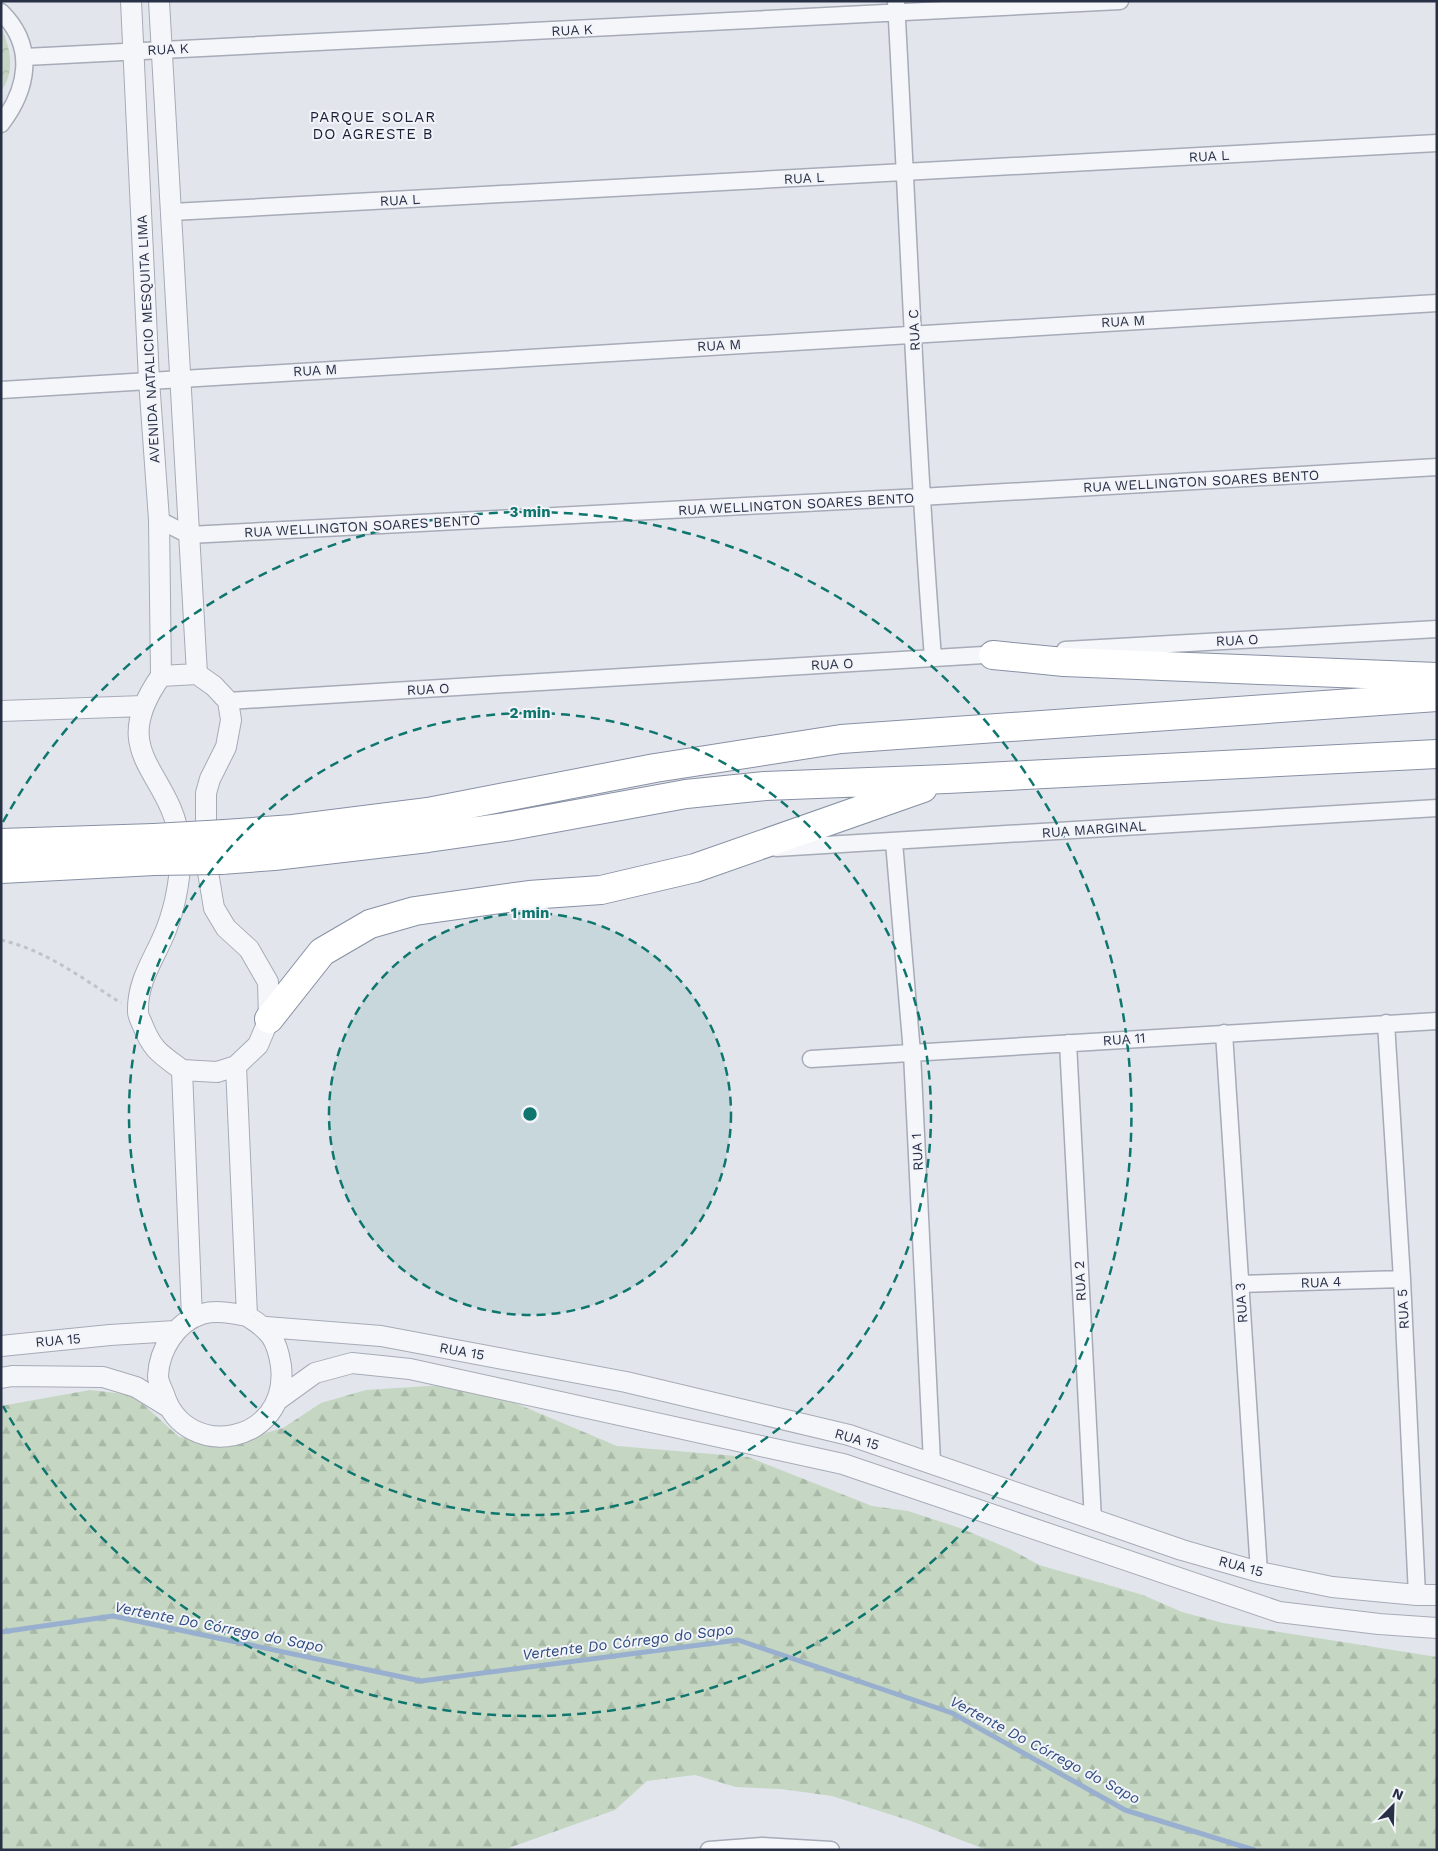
<svg xmlns="http://www.w3.org/2000/svg" width="1438" height="1851" font-family="'Work Sans',sans-serif">
<style>
.forest{fill:url(#forest-firs)}
.park{fill:url(#park-crowns)}
.lines{fill:none;stroke-linecap:round;stroke-linejoin:round}
.stream{stroke:#99afcf;stroke-width:5}
.minor-casing{stroke:#a6abb7;stroke-width:19}
.tertiary-casing{stroke:#a6abb7;stroke-width:22}
.motorway-casing{stroke:#8790a4;stroke-width:30}
.path{stroke:#c0c3ca;stroke-width:3;stroke-dasharray:4 4;stroke-linecap:butt}
.minor{stroke:#f5f6f9;stroke-width:16}
.tertiary{stroke:#f5f6f9;stroke-width:20}
.motorway{stroke:#fff;stroke-width:28}
.motorway-bridge-casing{stroke:#8790a4;stroke-width:30;stroke-linecap:butt}
.motorway-bridge{stroke:#fff;stroke-width:28}
.ring{fill:none;stroke:#0f766e;stroke-width:2.5;stroke-dasharray:9 6}
.labels{text-anchor:middle;dominant-baseline:central;stroke-width:4;stroke-linejoin:round;paint-order:stroke}
.street-label{font-size:14px;fill:#283046;stroke:#f2f4f9}
.neighbourhood-label{font-size:15px;letter-spacing:1px;fill:#1a2137;stroke:#f2f4f9}
.water-label{font-size:15px;font-style:italic;fill:#2d4b7f;stroke:#f2f4f9}
.centre{fill:#0f766e;stroke:#f2f4f9;stroke-width:2.5}
.ring-label{font-size:15px;text-anchor:middle;font-weight:bold;fill:#0f766e;stroke:#f2f4f9;stroke-width:4;stroke-linejoin:round;paint-order:stroke}
</style>
<defs>
<pattern id="forest-firs" width="22" height="20" patternUnits="userSpaceOnUse" patternTransform="scale(1.25)"><rect width="22" height="20" fill="#c5d7c2"/><path d="M5 1l3.5 6h-7zM16 11l3.5 6h-7z" fill="#a9b9a8"/></pattern>
<pattern id="park-crowns" width="20" height="18" patternUnits="userSpaceOnUse" patternTransform="scale(1.25)"><rect width="20" height="18" fill="#c5d7c2"/><path d="M2 6a3 3 0 1 1 6 0M12 15a3 3 0 1 1 6 0" fill="none" stroke="#a9b9a8"/></pattern>
</defs>
<rect width="100%" height="100%" fill="#e2e5ec"/>
<path class="forest" d="M444,1385l45,7 128,54 131,11 124,49 36,5 52,17 50,21 29,16 104,30 39,17 41,11 214,34v193h-450l-76,-29 -79,-25 -51,-7 -45,-2 -41,-12 -48,6 -32,29 -112,40h-502v-444l89,-16 43,5 46,42 48,7 56,-16 38,-25 45,-13z"/>
<path class="park" d="M1,27c9,20 15,45 0,64z"/>
<g class="lines">
<path class="stream" d="M1,1632l112,-16 308,65 317,-41 214,73 173,97 129,40"/>
<g class="minor-casing">
<path id="minor" d="M896,1c12,219 20,439 37,657
M1,12c35,34 27,77 0,112
M25,57l1095,-56
M172,212l1265,-69
M1,390l1436,-87
M159,520l30,15 731,-38 517,-30
M1065,650l372,-21
M228,701l772,-47
M894,842l18,211 20,409
M776,848l661,-40
M1386,1023l16,256 15,316
M1224,1033l35,539
M1068,1043l25,477
M811,1059l626,-38
M1240,1284l162,-5
M709,1850l53,-4 69,4"/>
</g>
<g class="tertiary-casing">
<path id="tertiary" d="M131,1l18,379 10,140 2,156
M159,1l38,673
M1,711l143,-5
M236,1066l11,250c23,14 30,23 34,50 9,78 -96,97 -117,28 -2,-5 -6,-12 -6,-18 1,-26 18,-54 44,-62 14,-4 30,-1 45,2
M182,1070l35,2 19,-6 22,-21 11,-26 -1,-37 -19,-33 -23,-21 -12,-20 -8,-48v-67l4,-14 16,-32 5,-27 -3,-19 -14,-15 -17,-12 -36,2c-57,80 12,95 19,168 2,27 -4,61 -14,86 -11,28 -29,50 -28,82 0,4 3,9 5,14 10,25 18,28 39,44l10,248
M266,1327l115,9 245,46 223,53 333,115 77,22 73,15 85,8h20
M1,1346l109,-11 65,-4
M1,1378l11,-2 91,1 33,10 31,19
M279,1399l36,-26 37,-10 58,6 433,95 436,148 100,12 58,4"/>
</g>
<g class="motorway-casing">
<path id="motorway" d="M993,655l71,7 373,15
M225,834l68,-5 135,-17 227,-44 186,-29 596,-42
M1,843l153,-5
M221,860l53,-4 154,-18 77,-11 181,-33 79,-8 182,-7 490,-25
M1,869l153,-8
M269,1019l53,-67 48,-28 45,-13 114,-16 72,-5 94,-22 228,-80"/>
</g>
<path class="path" d="M1,940c45,10 82,39 120,63"/>
<use href="#minor" class="minor"/>
<use href="#tertiary" class="tertiary"/>
<use href="#motorway" class="motorway"/>
<g class="motorway-bridge-casing">
<path id="motorway-bridge" d="M154,838l71,-4
M154,861l67,-1"/>
</g>
<use href="#motorway-bridge" class="motorway-bridge"/>
</g>
<circle cx="530" cy="1114" r="201" fill="#0f766e" fill-opacity=".12"/>
<g class="ring">
<circle cx="530" cy="1114" r="201"/>
<circle cx="530" cy="1114" r="401"/>
<path d="M3 822A602 602 0 1 1 3 1406"/>
</g>
<g class="labels">
<g class="street-label">
<text transform="translate(572 30) rotate(-3)">RUA K</text>
<text transform="translate(168 49) rotate(-3)">RUA K</text>
<text transform="translate(1209 156) rotate(-3)">RUA L</text>
<text transform="translate(804 178) rotate(-3)">RUA L</text>
<text transform="translate(400 200) rotate(-3)">RUA L</text>
<text transform="translate(1123 321) rotate(-3)">RUA M</text>
<text transform="translate(914 330) rotate(-93)">RUA C</text>
<text transform="translate(148 339) rotate(-93)">AVENIDA NATALICIO MESQUITA LIMA</text>
<text transform="translate(719 345) rotate(-3)">RUA M</text>
<text transform="translate(315 370) rotate(-3)">RUA M</text>
<text transform="translate(1201 481) rotate(-3)">RUA WELLINGTON SOARES BENTO</text>
<text transform="translate(796 504) rotate(-3)">RUA WELLINGTON SOARES BENTO</text>
<text transform="translate(362 526) rotate(-3)">RUA WELLINGTON SOARES BENTO</text>
<text transform="translate(1237 640) rotate(-3)">RUA O</text>
<text transform="translate(832 664) rotate(-3)">RUA O</text>
<text transform="translate(428 689) rotate(-3)">RUA O</text>
<text transform="translate(1094 829) rotate(-4)">RUA MARGINAL</text>
<text transform="translate(1124 1039) rotate(-4)">RUA 11</text>
<text transform="translate(917 1152) rotate(-93)">RUA 1</text>
<text transform="translate(1080 1281) rotate(-93)">RUA 2</text>
<text transform="translate(1321 1282) rotate(-2)">RUA 4</text>
<text transform="translate(1241 1303) rotate(-94)">RUA 3</text>
<text transform="translate(1403 1309) rotate(-93)">RUA 5</text>
<text transform="translate(58 1340) rotate(-5)">RUA 15</text>
<text transform="translate(462 1351) rotate(10)">RUA 15</text>
<text transform="translate(857 1439) rotate(16)">RUA 15</text>
<text transform="translate(1241 1566) rotate(15)">RUA 15</text>
</g>
<g class="neighbourhood-label">
<text x="373" y="117">PARQUE SOLAR<tspan x="373" dy="17">DO AGRESTE B</tspan></text>
</g>
<g class="water-label">
<text transform="translate(219 1627) rotate(11)">Vertente Do Córrego do Sapo</text>
<text transform="translate(628 1642) rotate(-7)">Vertente Do Córrego do Sapo</text>
<text transform="translate(1045 1750) rotate(28)">Vertente Do Córrego do Sapo</text>
</g>
</g>
<circle cx="530" cy="1114" r="8" class="centre"/>
<g class="ring-label">
<text x="530" y="517">3 min</text>
<text x="530" y="718">2 min</text>
<text x="530" y="918">1 min</text>
</g>
<rect width="1438" height="1851" fill="none" stroke="#283046" stroke-width="5"/>
<g transform="translate(1393 1806) rotate(23)" stroke="#f2f4f9" stroke-width="4" paint-order="stroke">
<path d="M0-4L9 19L0 12L-9 19Z" fill="#283046"/>
<text y="-8" font-size="14" font-weight="bold" text-anchor="middle" fill="#283046">N</text>
</g>
</svg>
